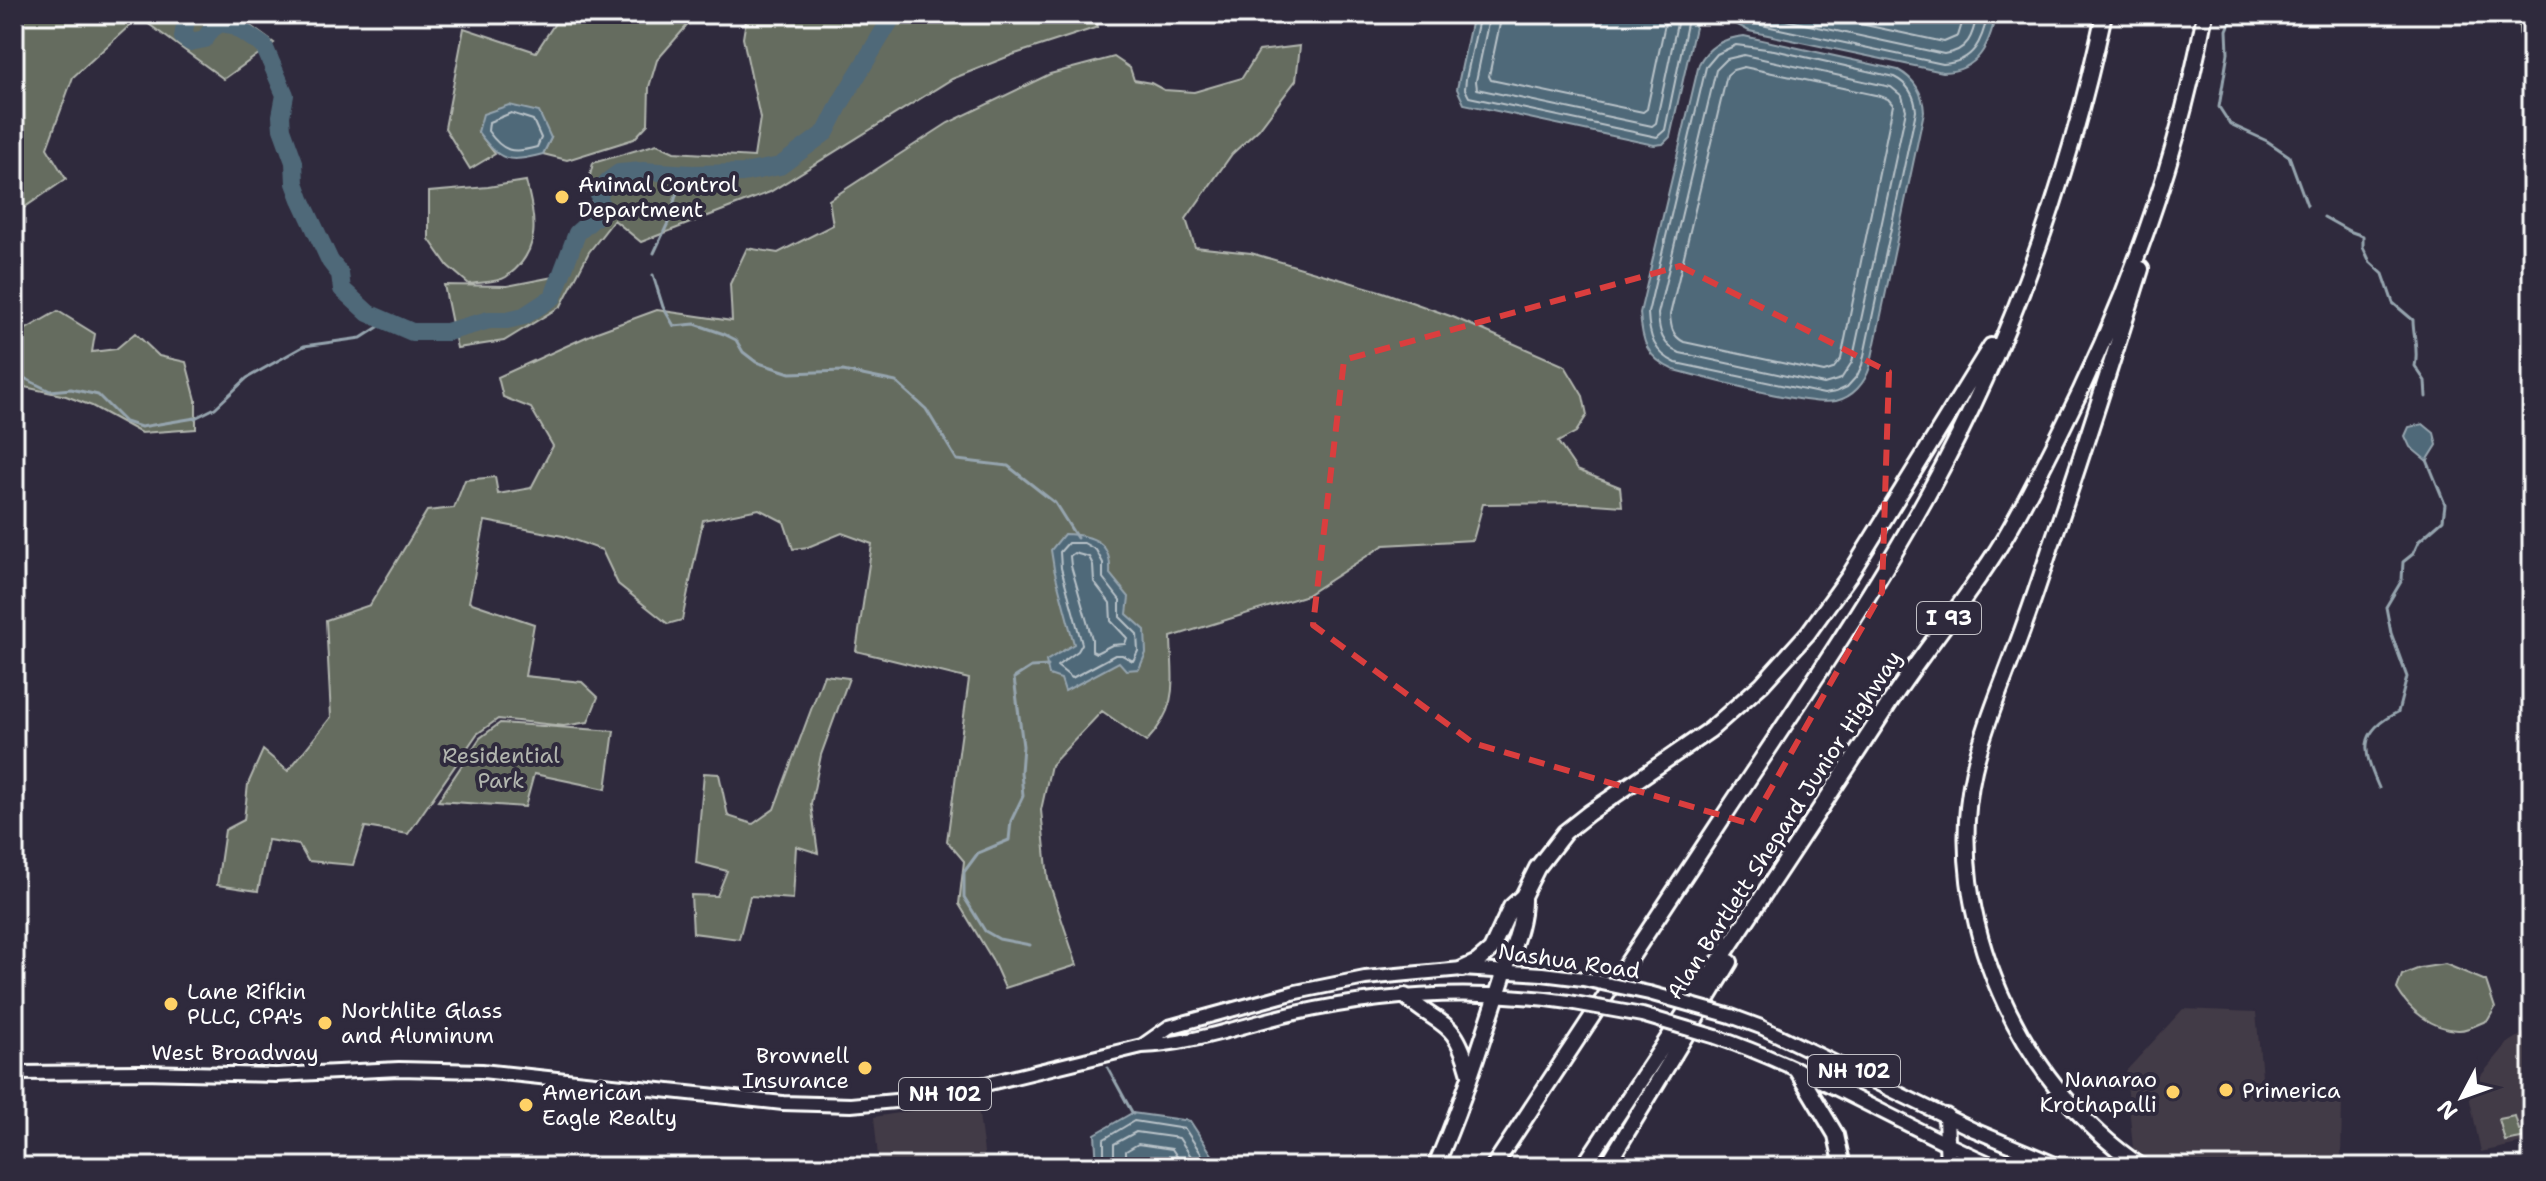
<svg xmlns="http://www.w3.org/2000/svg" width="2546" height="1181" font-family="'Shantell Sans',sans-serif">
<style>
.built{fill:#423a46}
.green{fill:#656c5f;stroke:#b2b6af;stroke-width:2}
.water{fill:#506979;stroke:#96a5af;stroke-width:2}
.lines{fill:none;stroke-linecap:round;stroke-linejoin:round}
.shore{stroke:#b9c3c9;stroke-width:2}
.stream{stroke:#96a5af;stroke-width:3}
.river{stroke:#506979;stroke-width:18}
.primary-casing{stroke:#fff;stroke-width:18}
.highway-casing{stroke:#fff;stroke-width:20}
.primary{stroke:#2f2a3d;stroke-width:12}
.highway{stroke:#2f2a3d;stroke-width:14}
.primary-bridge-casing{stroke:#fff;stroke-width:18;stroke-linecap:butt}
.primary-bridge{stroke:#2f2a3d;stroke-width:12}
.marked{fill:none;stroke:#da3e3e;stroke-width:6;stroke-dasharray:16 10;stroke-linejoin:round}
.poi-dot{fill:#ffd166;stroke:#2f2a3d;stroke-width:3}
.labels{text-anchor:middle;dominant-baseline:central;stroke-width:8;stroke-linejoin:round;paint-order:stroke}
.shield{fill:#2f2a3d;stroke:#c1bfc5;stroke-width:2}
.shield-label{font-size:20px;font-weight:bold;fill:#fff}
.poi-label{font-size:22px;fill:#fff;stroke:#2f2a3d;text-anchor:start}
.park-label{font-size:22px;fill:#b2b6af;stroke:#2f2a3d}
.street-label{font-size:22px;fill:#fff;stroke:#2f2a3d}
</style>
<rect width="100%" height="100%" fill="#2f2a3d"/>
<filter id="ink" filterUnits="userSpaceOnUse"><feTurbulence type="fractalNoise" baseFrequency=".0125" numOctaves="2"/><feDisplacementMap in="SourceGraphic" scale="16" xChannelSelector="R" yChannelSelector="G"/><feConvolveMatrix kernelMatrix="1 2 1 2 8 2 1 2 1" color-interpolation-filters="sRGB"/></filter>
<g filter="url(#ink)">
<path class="built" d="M2183,1009l73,3 8,85 78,-2 -1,72h-181l-27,-18 -7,-78z
M2532,1028v113l-51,11 -13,-61 40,-48z
M977,1100l9,67h-107l-5,-50z"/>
<path class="green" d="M14,14h220l40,29 -50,36 -85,-62 -66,60 -26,71 19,31 -44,30 -8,-12z
M561,14h174l-44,7 -34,39 -8,27 -1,37 -14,15 -67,21 -24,-6 8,-16 -73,-6 17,22 -25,15 -25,-41 19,-100 72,24z
M747,14h348l3,13 -86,28 -60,24 -182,113 -129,50 -27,-22 -25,32 -28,54 -57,35 -47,7 -13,-63 63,1 46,-9 41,-81 -8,-4 7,-29 64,-19 17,8 80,5 6,-39 -17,-80z
M2518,14h14v110l-6,-2z
M1300,46l-4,34 -37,49 -27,25 -46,65 9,28 56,6 132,39 70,25 112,49 18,30 4,19 -11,17 -18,10 19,28 43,17 2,19 -41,-3 -98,1 -10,36 -89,5 -77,50 -136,42c1,45 9,69 -25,105l-44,-31 -51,54 -10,45 7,69 29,86 -72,23 -13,-29 -33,-55 5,-43 -17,-20 22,-162 -113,-28 16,-107 -30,-11 -34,14 -15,2 -9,-27 -25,-13 -56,11 -21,100 -14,4 -50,-40 -16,-34 -39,-14 -78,-15 -16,81 65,22 -9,52 57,6 16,15 -10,25 -24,4 -66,-7 -21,15 -69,100 -43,-7 -12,38 -45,-4 -9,-16 -31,-5 -10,51 -41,-6 8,-55 19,-10 4,-36 15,-34 25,21 43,-54 -5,-97 44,-15 57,-94 27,-3 11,-28 30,-3 3,17 33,-6 22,-42 -22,-38 -28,-11 -5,-20 99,-45 60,-22 75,11 -2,-37 17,-36 31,5 55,-28 -4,-25 119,-77 102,-49 64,-17 16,11 4,12 17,3 13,7 30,2 48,-14 17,-27z
M526,181c9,37 17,70 -20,96 -9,6 -27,5 -37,7l-21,-18 -19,-27v-47l59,-5z
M58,311l37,23 -3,18 24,-3 19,-16 24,23 27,6 10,38v29l-55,4 -49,-27 -26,-10 -46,-10 -6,2v-52z
M824,675l25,3 -28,77 -10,49 7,49 -22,-7 -3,53 -43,-3 -11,43 -46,-6 -2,-38 26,1 10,-25 -31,-8 8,-90 15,1 9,42 25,8 21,-15z
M500,723l114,8 -8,58 -72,-15 -9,33 -87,-6 42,-63z
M2445,964l41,17 9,27 -7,12c-8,3 -21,11 -30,10 -26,-1 -49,-20 -61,-41l5,-14 18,-7z
M2515,1116l4,14 13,-2v8l-27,5 -6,-22z"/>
<path class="water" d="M1473,14h225l-28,123 -7,7 -9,1 -190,-41 -7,-15z
M1725,14h271c-7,31 -17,57 -53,58l-194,-41 -17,-9z
M1744,36l154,34c17,9 25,23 26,42l-54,255c-5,16 -17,30 -34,34 -28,6 -129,-23 -162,-31 -28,-12 -32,-29 -34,-57l59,-249c9,-18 26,-26 45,-28z
M509,105l30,7 12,26 -8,16c-36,9 -42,8 -65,-22l5,-18z
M2423,424l11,9 3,12 -10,16 -17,-14 -5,-11 4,-9z
M1064,534c29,1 48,7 46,40l19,23 -2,17 18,16 1,23 -7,16 -13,1 -7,-8 -54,29 -4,-12 -12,-4 -3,-14 28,-17 -20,-75 -3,-19z
M1132,1113l58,8 30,46h-123l-2,-33z"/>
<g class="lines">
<path class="shore" d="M1480,14l-14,65 -1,10 4,8 188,40 8,-7 24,-116
M1490,14l-14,67 1,8 175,37 4,-3 23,-109
M1502,14l-13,62 2,4 152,32 4,-3 20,-95
M1736,14l16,9 191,41c31,-2 39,-23 45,-50
M1757,14l187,40c24,-3 29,-18 33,-40
M1814,14l130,28 14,-6 7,-22
M1736,45l38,5 120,27c14,7 21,19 22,34l-54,254 -5,11 -10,11 -11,5 -12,2 -148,-31c-22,-10 -27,-27 -28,-50l58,-246 11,-13z
M1744,55l147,32 11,9 4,14 -54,252 -11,17 -17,5 -144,-31c-18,-8 -21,-21 -22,-39l58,-244 11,-11z
M1744,67l136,29 8,3 5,6 -52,254 -8,10 -9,3 -140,-30c-12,-6 -13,-15 -14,-27l57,-240 6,-5z
M511,113l22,7 8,18 -4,9c-25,7 -34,5 -49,-16l1,-9z
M1068,543h16l12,7 7,13v15l17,22v17l17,17 1,17 -5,10 -11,-6h-7l-43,23 -15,-12 21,-15 4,-7 -21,-76 -1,-16z
M1074,553l15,4 4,8 1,17 16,21 1,18 16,17 -2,6 -13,1 -16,8 -4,-2v-12l-21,-73 -1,-10z
M1104,1167v-28l30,-18 51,8 25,38
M1114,1167v-23l22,-12 43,6 19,29
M1126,1167v-16l12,-7 34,5 12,18"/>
<path class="stream" d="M2234,14l-7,16 1,23 -9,54 11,17 37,17 22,15 18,49
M2324,217l25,14 14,5v11l7,15 13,12 10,29 20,17c0,17 6,29 2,46l10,15 1,16
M654,253l14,-30 9,-31 18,-18
M653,275l10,32 11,19 21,-2 29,10 12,6 7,12 13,10 34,11 53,-2 53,11 30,27 31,51 51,6 47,37 22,35
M14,378h10l26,13 21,-2 27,6 27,27 16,5 54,-9 20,-10 32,-30 57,-32 57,-8 25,-16
M2379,788c-16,-37 -22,-56 19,-76l9,-35 -16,-44 -5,-26 16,-27 1,-18 10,-8 6,-13 24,-21 2,-16 -18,-44
M1030,945l-31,-6 -14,-8 -21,-34v-25l14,-19 31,-13 2,-19 12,-25 -2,-24 2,-26 -9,-68 17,-11 17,-1
M1108,1068l25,46"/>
<path class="river" d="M187,14l-4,23 7,5 15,-3 6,-9 9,-7 13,2 31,21 21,49 -4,21 1,13 12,33 1,21 6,16 29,62 10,13 2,15 26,24 44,19h35l42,-12h18l17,-4 29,-19 24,-64 24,-21 -2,-18 9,-13 11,-8 24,-2 49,3 51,-1 37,-7 46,-34 15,-30 53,-88"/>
<g class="primary-casing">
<path id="primary" d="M1731,1016l30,11 213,103 88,37
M1716,1037c98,33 187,90 282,130
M1142,1046l27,-19 127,-35 69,-14 97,-9 80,5 41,5
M14,1073l127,-1 135,3 123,-6 83,2 301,32 68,2 77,-7 214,-52c53,-2 103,-22 154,-33 90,-20 182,-24 273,-11"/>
</g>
<g class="highway-casing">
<path id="highway" d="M2141,269c-29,93 -58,185 -90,277 -12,37 -24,73 -38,109 -14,38 -30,76 -39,115 -33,145 46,316 168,397
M1462,969l15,-7 14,-12 20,-43 12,-11 14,-28 28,-36 24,-19 121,-83 52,-46 46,-51 41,-57 142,-230
M1405,996c38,34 49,20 65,78
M1797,1070l39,65 7,32
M1946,1116l2,51
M1435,1167c27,-60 46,-124 67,-187 8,-27 22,-55 21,-84
M1493,1167c76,-116 152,-232 229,-348 70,-106 143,-211 205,-323 83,-151 141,-314 177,-482
M1583,1167c102,-155 206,-309 307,-465 33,-50 71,-96 104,-147 24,-37 43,-77 63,-116 69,-136 120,-276 148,-425
M1606,1167l124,-205"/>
</g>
<use href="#primary" class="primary"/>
<use href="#highway" class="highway"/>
<g class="primary-bridge-casing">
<path id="primary-bridge" d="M1583,979l66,14 82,23
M1569,1002l73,13 74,22"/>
</g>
<use href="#primary-bridge" class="primary-bridge"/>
</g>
</g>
<path class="marked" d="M1680,266l209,106 -7,220 -131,232 -278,-81 -160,-118 31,-265z"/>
<g class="poi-dot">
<circle cx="562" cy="197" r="8"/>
<circle cx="171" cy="1004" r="8"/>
<circle cx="325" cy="1023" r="8"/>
<circle cx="865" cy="1068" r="8"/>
<circle cx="2226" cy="1090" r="8"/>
<circle cx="2173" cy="1092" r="8"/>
<circle cx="526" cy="1105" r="8"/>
</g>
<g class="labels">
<g class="shield">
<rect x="1917" y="602" width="64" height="32" rx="6"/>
<rect x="1808" y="1055" width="92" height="32" rx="6"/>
<rect x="899" y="1078" width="92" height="32" rx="6"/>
</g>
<g class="shield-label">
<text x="1949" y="618">I 93</text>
<text x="1854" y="1071">NH 102</text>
<text x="945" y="1094">NH 102</text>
</g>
<g class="poi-label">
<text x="578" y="184">Animal Control<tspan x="578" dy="25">Department</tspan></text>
<text x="187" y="991">Lane Rifkin<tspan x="187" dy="25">PLLC, CPA's</tspan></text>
<text x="341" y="1010">Northlite Glass<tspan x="341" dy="25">and Aluminum</tspan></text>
<text x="849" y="1055" text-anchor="end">Brownell<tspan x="849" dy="25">Insurance</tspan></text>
<text x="2157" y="1079" text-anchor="end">Nanarao<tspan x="2157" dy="25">Krothapalli</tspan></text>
<text x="2242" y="1090">Primerica</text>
<text x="542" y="1092">American<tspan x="542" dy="25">Eagle Realty</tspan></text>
</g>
<g class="park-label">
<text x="501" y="755">Residential<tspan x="501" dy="25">Park</tspan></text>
</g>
<g class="street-label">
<text transform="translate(1784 825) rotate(-57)">Alan Bartlett Shepard Junior Highway</text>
<text transform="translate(1569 961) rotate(8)">Nashua Road</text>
<text x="235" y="1052">West Broadway</text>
</g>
</g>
<rect width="2546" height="1181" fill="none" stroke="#2f2a3d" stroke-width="48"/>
<rect x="24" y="24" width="2498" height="1133" fill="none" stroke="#fff" stroke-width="3" filter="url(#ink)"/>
<g transform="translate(2462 1097) rotate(229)" stroke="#2f2a3d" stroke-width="6" paint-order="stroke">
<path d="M0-6L14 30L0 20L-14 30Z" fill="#ffffff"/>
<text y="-12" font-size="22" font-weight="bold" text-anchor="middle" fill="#ffffff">N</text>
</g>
</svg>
